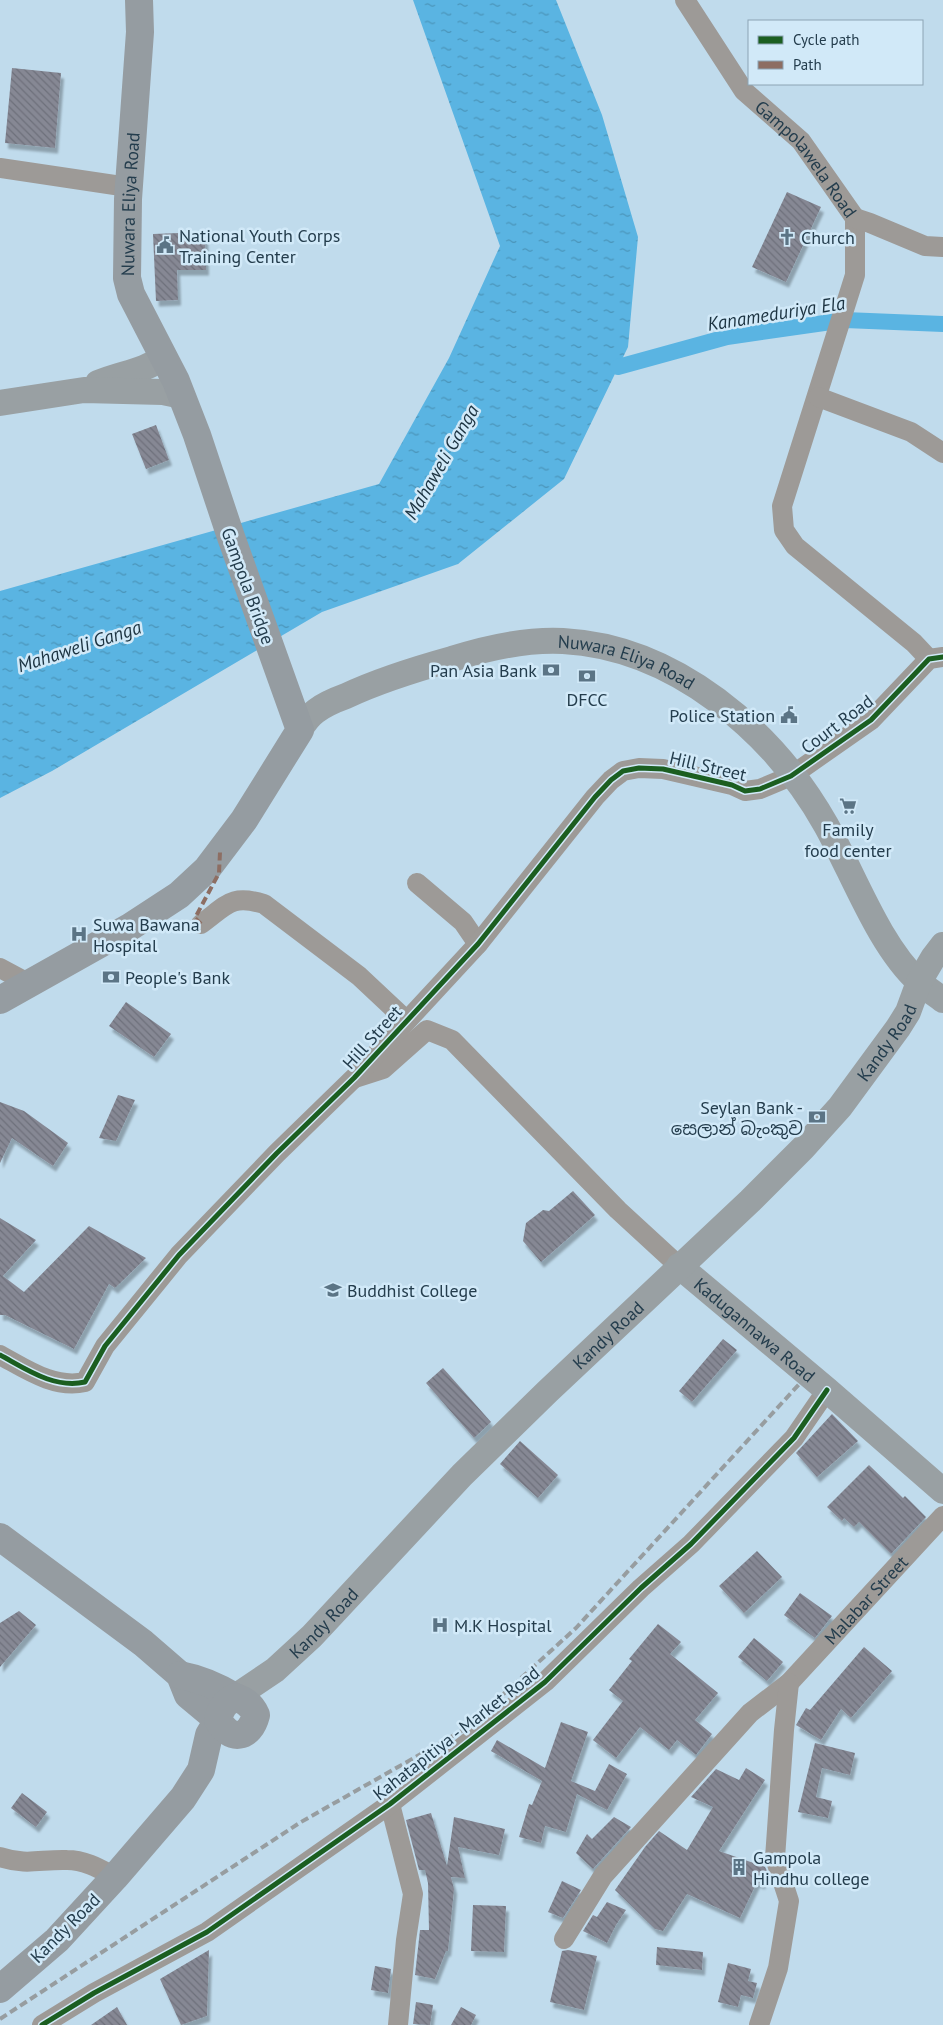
<svg xmlns="http://www.w3.org/2000/svg" width="943" height="2025" font-family="'PT Sans','Noto Sans Sinhala',sans-serif">
<style>
.water{fill:url(#water-ripples)}
.lines{fill:none;stroke-linecap:round;stroke-linejoin:round}
.canal{stroke:#5ab4e2;stroke-width:16}
.building{fill:url(#building-back-hatch);filter:url(#shadow)}
.minor{stroke:#9d9a97;stroke-width:20}
.major{stroke:#99a0a3;stroke-width:26}
.highway{stroke:#959ca1;stroke-width:28}
.rail{stroke:#979da0;stroke-width:4;stroke-dasharray:8 4;stroke-linecap:butt}
.quiet{stroke:#8d6e63;stroke-width:4;stroke-dasharray:8 4;stroke-linecap:butt}
.cycleway-casing{stroke:#d1e9f8;stroke-width:8}
.cycleway{stroke:#1b5e20;stroke-width:5}
.labels{text-anchor:middle;dominant-baseline:central;stroke-width:5;stroke-linejoin:round;paint-order:stroke}
.street-label{font-size:18px;fill:#243d4d;stroke:#d1e9f8}
.poi-label{font-size:18px;fill:#243d4d;stroke:#d1e9f8;text-anchor:start}
.water-label{font-size:19px;font-style:italic;fill:#1c3341;stroke:#d1e9f8}
</style>
<defs>
<pattern id="water-ripples" width="26" height="14" patternUnits="userSpaceOnUse" patternTransform="scale(1.25)"><rect width="26" height="14" fill="#5ab4e2"/><path d="M2 4q2-2 4 0t4 0M15 11q2-2 4 0t4 0" fill="none" stroke="#4a94b9"/></pattern>
<pattern id="building-back-hatch" width="6" height="6" patternUnits="userSpaceOnUse" patternTransform="scale(1.25)"><rect width="6" height="6" fill="#868894"/><path d="M-1 5l2 2M0 0l6 6M5-1l2 2" fill="none" stroke="#6d707b"/></pattern>
<filter id="shadow"><feDropShadow dx="3" dy="5.5" stdDeviation="1" flood-color="#0004"/></filter>
</defs>
<rect width="100%" height="100%" fill="#c0dbec"/>
<path class="water" d="M413,0h143l46,115 36,122 -10,110 -64,132 -106,85 -136,48 -270,159 -52,27v-207l379,-107 70,-126 51,-112z"/>
<g class="lines">
<path class="canal" d="M618,367l109,-30 118,-17 98,4"/>
</g>
<path class="building" d="M12,68l49,5 -6,75 -50,-5z
M787,192l34,15 -35,75 -34,-15z
M205,232l1,38h-29l1,30 -22,1 -3,-67z
M156,425l13,35 -23,9 -14,-35z
M126,1002l45,32 -17,23 -45,-31z
M118,1095l17,5 -19,41 -17,-3z
M0,1102l24,9 44,32 -15,23 -41,-28 -12,25z
M573,1191l22,24 -54,47 -18,-21 3,-18 17,-13 6,1z
M0,1218l36,22 -33,36 21,16 65,-66 57,32 -31,30 -6,-4 -35,65 -69,-34h-5z
M723,1339l14,11 -45,52 -13,-11z
M443,1368l48,54 -17,16 -48,-55z
M832,1414l26,27 -41,36 -21,-24z
M520,1441l38,34 -20,23 -38,-34z
M869,1465l34,33 2,-2 21,21 -35,37 -32,-32 -5,5 -10,-9 -2,3 -15,-14z
M757,1551l25,26 -38,36 -25,-27z
M800,1593l32,23 -17,22 -31,-23z
M19,1611l17,14 -36,42v-44z
M658,1624l23,18 -11,12 48,39 -23,27 17,14 -16,21 -19,-15 -8,10 -29,-23 -24,31 -23,-18 30,-39 -14,-11 23,-29 -3,-2z
M754,1638l29,24 -16,19 -29,-24z
M864,1647l28,24 -41,47 -10,-9 -20,31 -25,-15 10,-17 4,2z
M561,1722l27,10 -17,49 24,10 14,-27 18,10 -20,36 -30,-16 -11,38 -21,-6 -4,17 -22,-6 10,-33 3,1 10,-24 -51,-30 6,-11 48,28z
M815,1743l40,10 -5,22 -28,-7 -6,29 16,4 -4,17 -30,-6z
M746,1768l19,12 -46,71 46,16 2,4 -5,13 -5,-2 -17,36 -53,-24 -24,37 -8,-2 -40,-39 30,-43 14,-16 28,19 26,-43 -22,-10 25,-28 23,11z
M22,1793l25,19 -11,15 -25,-19z
M431,1813l16,53 7,-49 51,12 -6,26 -41,-8 7,31 -14,-1 3,12 -6,62h-2l-11,28 -20,-4 5,-45h9l-1,-47 -3,-13h-6l-13,-50z
M614,1817l17,10 -38,42 -17,-16 11,-19 5,5z
M562,1881l19,9 -18,28 -15,-6z
M607,1902l19,8 -10,15 -9,18 -24,-12 10,-16 4,2z
M473,1905l33,1 -2,46 -33,-1z
M657,1947l46,5 -1,18 -46,-5z
M209,1950l-2,66 -26,9 -21,-46z
M568,1950l29,6 -13,54 -34,-8 12,-51z
M728,1963l23,6 -3,12 9,2 -4,15 -12,-3 -3,12 -20,-5z
M375,1966l16,3 -3,24 -17,-3z
M416,2002l17,3 -3,20 -17,-1z
M117,2007l10,18h-36z
M461,2007l15,8 -5,10h-20z"/>
<g class="lines">
<g class="minor">
<path id="s1" d="M685,0l59,91 57,50 54,77v57l-73,231 2,24 11,16 119,97 15,16"/>
<path d="M0,168l128,19"/>
<path d="M855,218l15,5 55,23 18,1"/>
<path d="M818,397l93,35 32,21"/>
<path d="M417,883l46,39 15,22"/>
<path d="M201,924c26,-19 30,-30 63,-20l95,72 47,44"/>
<path d="M0,968l28,15"/>
<path d="M355,1078l28,-9 44,-39 25,10 166,170 61,56"/>
<path d="M0,1355c26,14 54,34 85,27l20,-36 74,-91 98,-102 77,-75 124,-134 117,-147 16,-17 12,-9 16,-3 24,1 69,16 13,6 15,-2 31,-13 80,-56 58,-61 14,-2"/>
<path d="M390,1804l23,90 -7,46 -8,85"/>
<path d="M0,1857c27,9 41,2 67,3 18,0 33,9 48,17"/>
<path id="s2" d="M564,1939l39,-63 147,-163 39,-30 154,-167"/>
<path d="M42,2025l52,-32 113,-61 183,-128 155,-122 96,-94 50,-44 103,-106 33,-48"/>
<path d="M759,2025l19,-57 11,-67 -14,-43 9,-128 5,-47"/>
</g>
<g class="major">
<path d="M98,383c23,-10 46,-11 65,-26"/>
<path d="M0,403l84,-13 79,2 19,4"/>
<path id="s3" d="M300,730c4,-7 9,-14 16,-19 9,-7 19,-11 30,-15 34,-16 70,-27 106,-37 35,-11 73,-20 111,-18 112,6 210,90 263,184 27,48 53,121 93,157 8,7 16,12 24,18"/>
<path id="s4" d="M679,1266l148,124 116,101"/>
<path id="s5" d="M235,1697l40,-27 37,-34 150,-161 85,-83 203,-191 53,-53 37,-41 58,-79 10,-16 11,-30 14,-24 10,-13"/>
</g>
<g class="highway">
<path id="s6" d="M0,1000l130,-73 49,-32 28,-26 37,-49 56,-90 -69,-193 -34,-102 -21,-54 -45,-87 -4,-16 1,-79 12,-167 -1,-32"/>
<path d="M0,1537l143,106 37,32 8,20 30,25 -9,15 -8,35 -18,28 -68,79 -58,63 -57,49"/>
<path d="M180,1675c21,4 37,11 55,22"/>
<path d="M235,1697c10,3 17,8 21,18 -6,24 -26,27 -38,5 2,-11 7,-18 17,-23z"/>
</g>
<path class="rail" d="M0,2019l301,-197 164,-93 111,-101 226,-247"/>
<path class="quiet" d="M201,924l-6,-6 24,-45 1,-21"/>
<g class="cycleway-casing">
<path id="cycleway" d="M0,1355c26,14 54,34 85,27l20,-36 74,-91 98,-102 77,-75 124,-134 117,-147 16,-17 12,-9 16,-3 24,1 69,16 13,6 15,-2 31,-13 80,-56 58,-61 14,-2
M42,2025l52,-32 113,-61 183,-128 155,-122 96,-94 50,-44 103,-106 33,-48"/>
</g>
<use href="#cycleway" class="cycleway"/>
</g>
<defs>
<g id="church-bare" transform="scale(1.35)"><path d="M-1.2-6h2.4v3.5h3.3v2.4h-3.3V6h-2.4V-.1h-3.3v-2.4h3.3Z" fill="#5b7485" stroke="#d1e9f8" stroke-width="2.5" paint-order="stroke"/></g>
<g id="civic-bare" transform="scale(1.35)"><path d="M-.6-6.5H3V-4.5H.6V-3L4-1V1h2V6H-6V1h2V-1L-.6-3ZM-1.2 2.5V6h2.4V2.5Z" fill="#5b7485" stroke="#d1e9f8" stroke-width="2.5" paint-order="stroke"/></g>
<g id="bank-bare" transform="scale(1.35)"><path d="M-6-4H6V4H-6ZM0-2.3a2.3 2.3 0 1 0 0 4.6a2.3 2.3 0 1 0 0-4.6Z" fill="#5b7485" stroke="#d1e9f8" stroke-width="2.5" paint-order="stroke"/></g>
<g id="supermarket-bare" transform="scale(1.35)"><path d="M-6-5.5h2.5l.6 2H6L4.5 2H-2.5L-4.4-4H-6ZM-1.5 3.2a1.3 1.3 0 1 0 .1 0ZM3 3.2a1.3 1.3 0 1 0 .1 0Z" fill="#5b7485" stroke="#d1e9f8" stroke-width="2.5" paint-order="stroke"/></g>
<g id="hospital-bare" transform="scale(1.35)"><path d="M-5-5h3v3.5h4V-5h3V5h-3V1.5h-4V5h-3Z" fill="#5b7485" stroke="#d1e9f8" stroke-width="2.5" paint-order="stroke"/></g>
<g id="school-bare" transform="scale(1.35)"><path d="M0-5L7-2L0 1L-7-2ZM-4 1L0 2.5L4 1V4Q0 6-4 4Z" fill="#5b7485" stroke="#d1e9f8" stroke-width="2.5" paint-order="stroke"/></g>
<g id="building-bare" transform="scale(1.35)"><path d="M-4-6H4V6H1V3H-1V6H-4ZM-2.5-4.3h1.7v1.8h-1.7ZM.8-4.3h1.7v1.8H.8ZM-2.5-1h1.7V.8h-1.7ZM.8-1h1.7V.8H.8Z" fill="#5b7485" stroke="#d1e9f8" stroke-width="2.5" paint-order="stroke"/></g>
</defs>
<g fill-rule="evenodd">
<use href="#church-bare" x="787" y="237"/>
<use href="#civic-bare" x="165" y="245"/>
<use href="#bank-bare" x="551" y="670"/>
<use href="#bank-bare" x="587" y="676"/>
<use href="#civic-bare" x="789" y="715"/>
<use href="#supermarket-bare" x="848" y="806"/>
<use href="#hospital-bare" x="79" y="934"/>
<use href="#bank-bare" x="111" y="977"/>
<use href="#bank-bare" x="817" y="1117"/>
<use href="#school-bare" x="333" y="1290"/>
<use href="#hospital-bare" x="440" y="1625"/>
<use href="#building-bare" x="739" y="1867"/>
</g>
<g class="labels">
<g class="street-label">
<text stroke="none"><textPath href="#s1" startOffset="201">Gampolawela Road</textPath></text>
<text stroke="none"><textPath href="#s6" startOffset="972">Nuwara Eliya Road</textPath></text>
<text transform="translate(248 586) rotate(70)">Gampola Bridge</text>
<text stroke="none"><textPath href="#s3" startOffset="351">Nuwara Eliya Road</textPath></text>
<text transform="translate(837 724) rotate(-37)">Court Road</text>
<text transform="translate(708 766) rotate(13)">Hill Street</text>
<text transform="translate(372 1037) rotate(-48)">Hill Street</text>
<text stroke="none"><textPath href="#s5" startOffset="926">Kandy Road</textPath></text>
<text stroke="none"><textPath href="#s4" startOffset="99">Kadugannawa Road</textPath></text>
<text stroke="none"><textPath href="#s5" startOffset="521">Kandy Road</textPath></text>
<text stroke="none"><textPath href="#s2" startOffset="456">Malabar Street</textPath></text>
<text stroke="none"><textPath href="#s5" startOffset="116">Kandy Road</textPath></text>
<text transform="translate(456 1733) rotate(-38)">Kahatapitiya - Market Road</text>
<text transform="translate(65 1928) rotate(-45)">Kandy Road</text>
</g>
<g class="poi-label">
<text x="179" y="235">National Youth Corps<tspan x="179" dy="21">Training Center</tspan></text>
<text x="801" y="237">Church</text>
<text x="537" y="670" text-anchor="end">Pan Asia Bank</text>
<text x="587" y="699" text-anchor="middle">DFCC</text>
<text x="775" y="715" text-anchor="end">Police Station</text>
<text x="848" y="829" text-anchor="middle">Family<tspan x="848" dy="21">food center</tspan></text>
<text x="93" y="924">Suwa Bawana<tspan x="93" dy="21">Hospital</tspan></text>
<text x="125" y="977">People's Bank</text>
<text x="803" y="1107" text-anchor="end">Seylan Bank -<tspan x="803" dy="21">සෙලාන් බැංකුව</tspan></text>
<text x="347" y="1290">Buddhist College</text>
<text x="454" y="1625">M.K Hospital</text>
<text x="753" y="1857">Gampola<tspan x="753" dy="21">Hindhu college</tspan></text>
</g>
<g class="water-label">
<text transform="translate(776 313) rotate(-9)">Kanameduriya Ela</text>
<text transform="translate(441 462) rotate(-60)">Mahaweli Ganga</text>
<text transform="translate(79 646) rotate(-18)">Mahaweli Ganga</text>
</g>
</g>
<rect x="748" y="20" width="175" height="65" fill="#d1e9f8" stroke="#8ca4b4"/>
<rect x="758" y="36" width="25" height="8" fill="#1b5e20" stroke="#8ca4b4"/>
<text x="793" y="45" font-size="15" fill="#243d4d">Cycle path</text>
<rect x="758" y="61" width="25" height="8" fill="#8d6e63" stroke="#8ca4b4"/>
<text x="793" y="70" font-size="15" fill="#243d4d">Path</text>
</svg>
